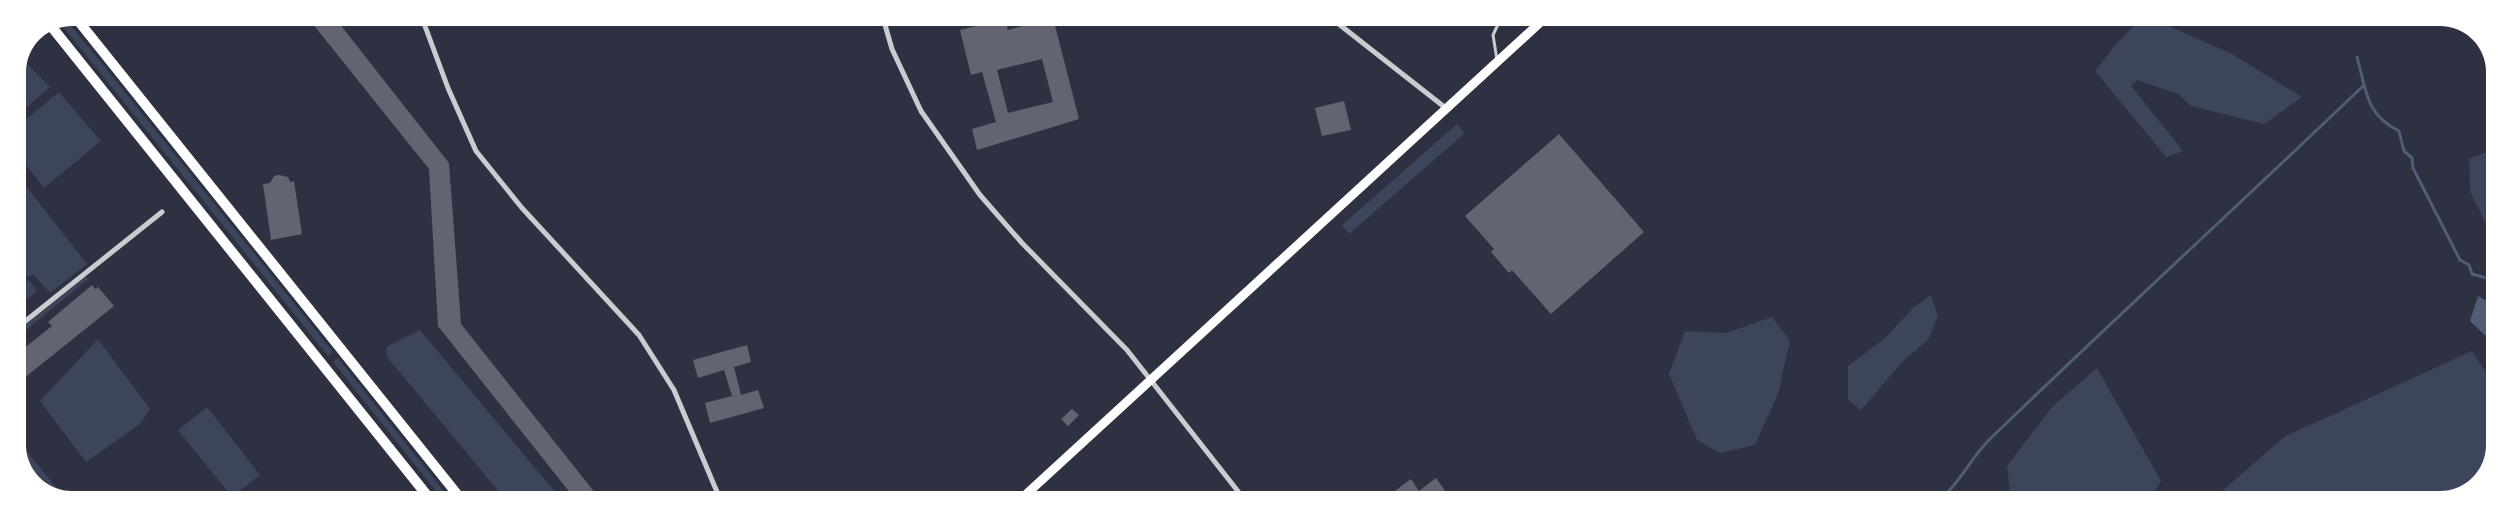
<svg xmlns="http://www.w3.org/2000/svg" width="2512" height="517" font-family="Mulish,sans-serif">
<style>
.green{fill:#3c4559}
.water{fill:#4f5d75}
.lines{fill:none;stroke-linecap:round;stroke-linejoin:round}
.stream{stroke:#4f5d75;stroke-width:3}
.building{fill:#626471;fill-rule:evenodd}
.service{stroke:#caccd0;stroke-width:3}
.minor{stroke:#caccd0;stroke-width:5}
.secondary{stroke:#fff;stroke-width:9}
.primary{stroke:#fff;stroke-width:10}
</style>
<rect width="100%" height="100%" fill="#2d3142"/>
<path class="green" d="M2142,18h9l81,36 70,43 -38,27 -73,-18 -13,-12 -41,-14 -6,6 52,65 -17,6 -71,-86 22,-28z
M66,20l34,41 233,291 -5,4 -268,-333z
M26,63l24,24 -32,28v-43l2,-5z
M59,92l42,49 -57,47 -26,-33v-29z
M1457,124l8,9 -116,101 -7,-9z
M2494,149v83l-6,-4 -18,-37 -1,-32z
M18,176l69,88 -37,29 -16,-18 -16,3z
M86,276l2,3 -70,58v-6z
M29,280l8,11 -19,16v-24z
M1931,295l7,21 -10,24 -24,20 -43,50 -13,-10v-34l36,-27 30,-32z
M1772,317l18,24 -12,53 -23,51 -35,8 -23,-13 -28,-66 16,-43 41,2z
M420,330l141,169h-56l-118,-142 -1,-10z
M98,339l52,70 -10,15 -54,38 -46,-61z
M2472,351l22,33 -1,71 -18,31 -35,13h-214l-5,-7 63,-55z
M338,358l112,141h-8l-109,-137z
M2097,368l64,113 -11,18h-139l-4,-33 46,-60z
M207,407l53,68 -28,22 -54,-67z
M18,441l47,57c-27,-5 -47,-30 -47,-57z"/>
<path class="water" d="M2478,296l16,9v39l-24,-23z"/>
<g class="lines">
<path class="stream" d="M2357,57c9,31 8,58 42,74l5,20 8,7 1,10 47,92 9,5 3,9 22,6
M1941,499c20,-18 31,-43 50,-61 123,-119 249,-234 372,-352"/>
</g>
<path class="building" d="M308,18h27l114,145 12,161 139,175h-25l-137,-173 -9,-157z
M1053,18l26,101 -102,31 -5,-21 24,-7 -14,-50 -11,3 -11,-45 45,-11 3,11zM1042,59l11,43 -45,11 -11,-43z
M1344,101l7,29 -29,6 -7,-28z
M1559,134l85,98 -93,82 -39,-44 -3,3 -18,-21 3,-3 -29,-33z
M279,175l9,2 2,5 4,-1 8,53 -31,6 -8,-56 7,-1 4,-7z
M92,285l3,4 3,-2 16,19 -96,77v-30l34,-27 -4,-4z
M747,345l4,17 -17,5 7,28 17,-5 6,18 -54,15 -5,-20 27,-7 -8,-26 -26,8 -5,-18z
M1072,409l7,6 -11,11 -7,-7z
M1436,478l15,21h-67l27,-20 8,12z"/>
<g class="lines">
<path class="service" d="M1497,60l-4,-25 8,-17"/>
<path class="minor" d="M422,18l26,70 28,63 46,57 117,127 35,55 46,109
M883,18l9,31 29,62 59,84 42,48 105,107 117,149
M1331,18l116,91
M18,327l144,-115"/>
<path class="secondary" d="M1021,499l524,-481"/>
<path class="primary" d="M76,18l385,481
M51,26l379,473"/>
</g>
<path d="M0 0H2512V517H0ZM72 26H2440A46 46 0 0 1 2486 72V445A46 46 0 0 1 2440 491H72A46 46 0 0 1 26 445V72A46 46 0 0 1 72 26Z" fill="#fff" fill-rule="evenodd"/>
</svg>
